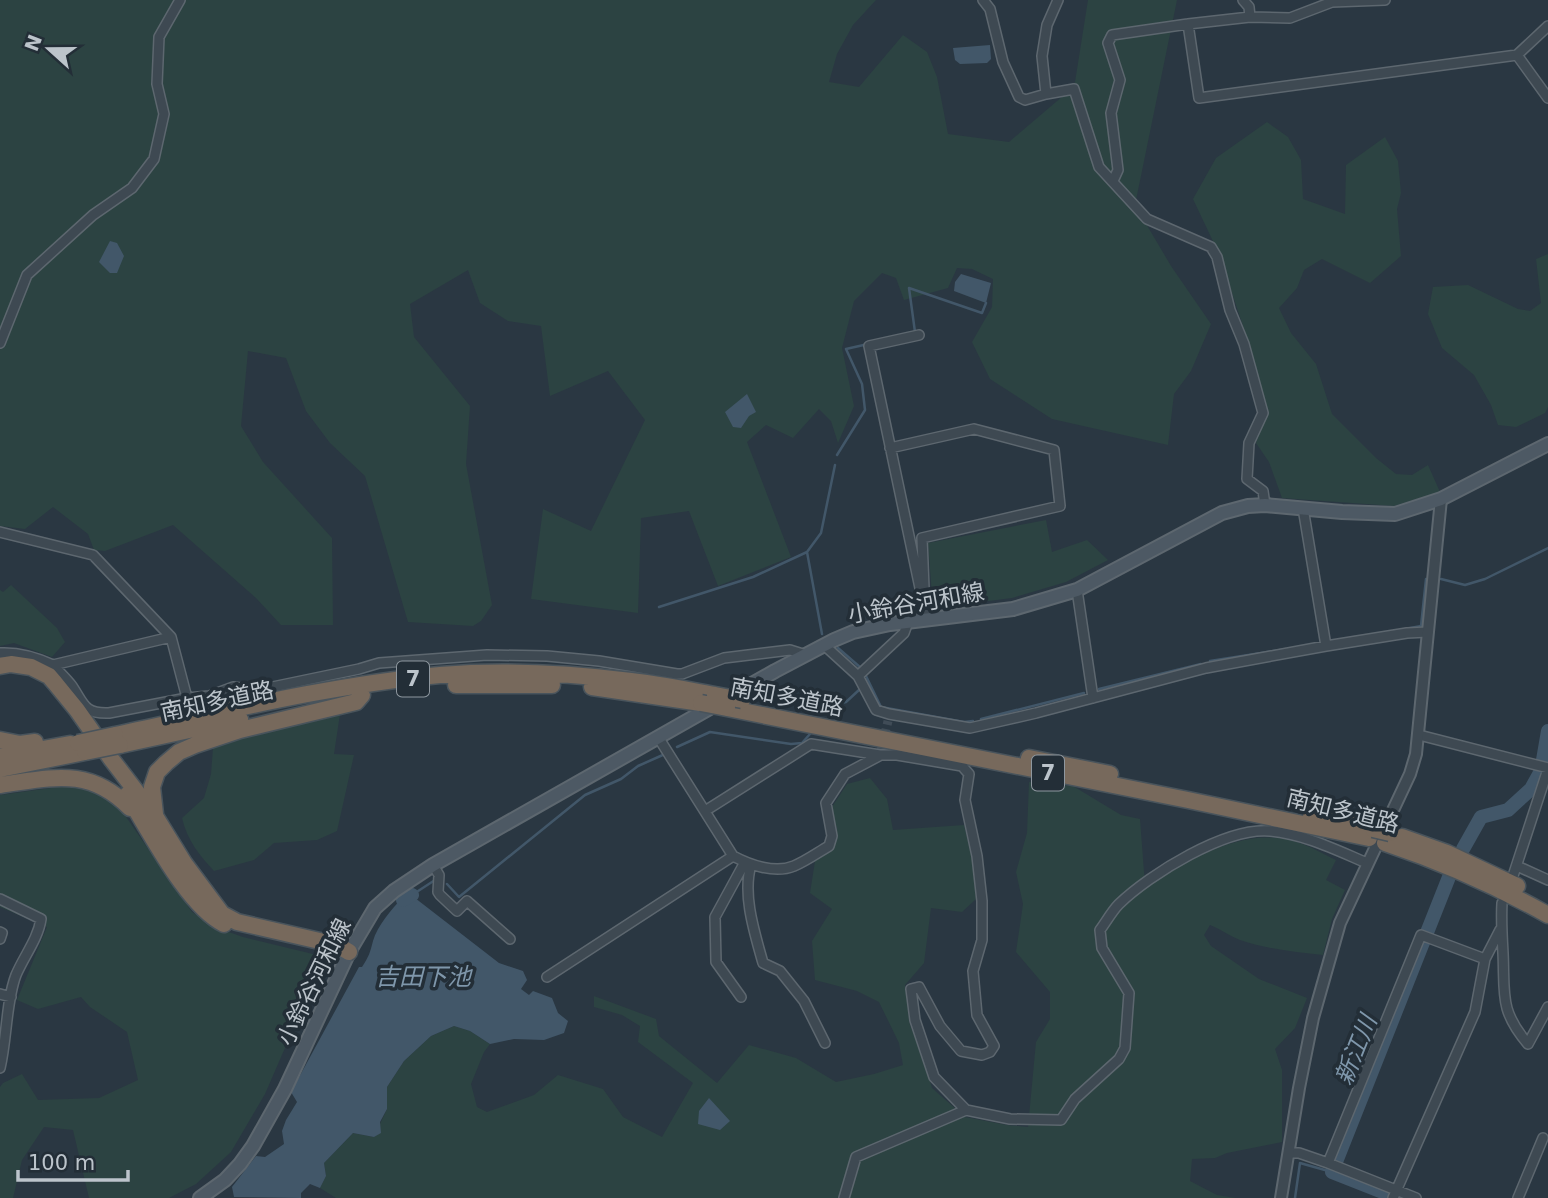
<svg xmlns="http://www.w3.org/2000/svg" width="1548" height="1198" font-family="'DejaVu Sans','Noto Sans JP',sans-serif">
<style>
.green{fill:#2c4342}
.water{fill:#425769}
.lines{fill:none;stroke-linecap:round;stroke-linejoin:round}
.stream{stroke:#425769;stroke-width:2.5}
.river{stroke:#425769;stroke-width:14}
.minor-tunnel{stroke:#404c57;stroke-width:9;stroke-dasharray:9 4.5;stroke-linecap:butt}
.minor-casing{stroke:#5d676f;stroke-width:12}
.tertiary-casing{stroke:#5d676f;stroke-width:14}
.secondary-casing{stroke:#5d676f;stroke-width:16}
.motorway-casing{stroke:#49545c;stroke-width:19}
.minor{stroke:#3e4952;stroke-width:9}
.tertiary{stroke:#3e4952;stroke-width:10}
.secondary{stroke:#4d5964;stroke-width:12}
.motorway{stroke:#77695c;stroke-width:16}
.motorway-bridge-casing{stroke:#49545c;stroke-width:19;stroke-linecap:butt}
.motorway-bridge{stroke:#77695c;stroke-width:16}
.labels{text-anchor:middle;dominant-baseline:central;stroke-width:7;stroke-linejoin:round;paint-order:stroke}
.shield{fill:#232e37;stroke:#8e979f;stroke-width:2}
.shield-label{font-size:21px;font-weight:bold;fill:#bcc4cb}
.street-label{font-size:23px;fill:#bcc4cb;stroke:#232e37}
.water-label{font-size:24px;font-style:italic;fill:#7f97ab;stroke:#232e37}
</style>
<rect width="100%" height="100%" fill="#2a3742"/>
<path class="green" d="M0,0h876l-23,25 -16,29 -8,28 30,5 44,-52 24,17 10,25 11,57 61,8 54,-46 12,-14 13,-82h89l-42,205 36,61 40,58 -20,47 -17,23 -6,51 -116,-26 -62,-40 -18,-37 20,-35 1,-28 -21,-10 -15,-1 -9,20 -44,12 -8,-22 -14,-5 -28,28 -12,47 12,58 -16,37 -7,-22 -12,-12 -26,29 -27,-13 -19,17 44,115 -73,29 -29,-75 -48,7 -3,95 -107,-14 12,-90 48,22 54,-111 -37,-49 -58,25 -9,-70 -33,-5 -28,-18 -12,-33 -58,34 4,33 56,69 -4,58 26,141 -11,16 -8,5 -65,-4 -43,-146 -35,-33 -24,-32 -20,-53 -38,-7 -7,75 22,36 69,76 1,87h-52l-25,-27 -83,-73 -68,26 -11,-1 -6,-16 -35,-27 -28,22 -25,-3z
M1267,122l21,15 13,23 2,39 42,15 1,-49 39,-28 13,24 3,32 -4,16 4,47 -31,27 -48,-24 -18,11 -7,18 -18,20 12,25 25,31 16,50 44,44 20,16 16,1 16,-10 12,27 -46,14 -112,-8 -13,-36 -13,-19 11,-31 -20,-74 -28,-84 -26,-55 23,-41z
M1548,254v153l-3,6 -29,14 -18,-2 -7,-20 -17,-30 -32,-27 -14,-34 5,-27 35,-2 50,24 12,2 11,-8 -5,-44z
M1046,520l6,32 35,-12 21,20 -42,22 -54,16 -79,10 -5,-65z
M11,585l46,43 8,14 -13,15 -38,-14 -14,3v-56l3,2z
M340,714l-6,40 20,1 -17,76 -20,9 -43,3 -20,17 -40,11c-14,-15 -27,-31 -32,-53l22,-20 7,-24 2,-26 10,-9z
M870,778l17,21 6,31 71,-5 8,32 4,42 -14,13 -31,-4 -7,55 -19,22 5,40 14,35 8,28 33,29 42,8 21,2 8,-85 14,-23v-27l-34,-40 7,-48 -7,-32 11,-39 2,-51 44,4 48,29 19,4 5,66c46,-24 97,-60 152,-43 13,4 26,12 39,18l-10,20 19,10 -13,29 -9,36c-28,-3 -56,-6 -83,-15 -11,-4 -19,-11 -30,-15l-6,10 7,11 48,33 48,19 -12,30 -20,21 7,21v72l-55,11 -12,5 -23,1 -2,22 27,14 19,3h-900l-16,-10 6,-12 -2,-13 29,-30 21,4 13,-28v-22l17,-26 27,-25 23,-10 16,5 20,13 -6,8 -13,32 6,23 10,5 47,-17 24,-20 45,14 20,28 39,20 31,-54 -55,-41 2,-16 -18,-11 -28,-8v-11l62,23 3,17 58,47 32,-38 47,13 40,24 38,-8 29,-9 -4,-22 -20,-41 -22,-11 -42,-11 -3,-39 20,-32 -22,-16 5,-32 17,-13 5,-20 -7,-18 17,-26z
M65,786l22,2 16,7 19,16 70,101 25,16 26,9 74,18 6,14 -22,42 -36,83 -34,58 -35,32 -27,14h-80l-16,-68 -29,-3 -22,33 -9,38h-13v-111l3,-4 19,-9 16,26 61,-2 39,-18 -11,-48 -37,-25 -9,-10 -43,12 -21,-9 30,-73 -47,-20v-112z"/>
<path class="water" d="M990,45l1,14 -4,4 -27,1 -5,-4 -2,-12z
M110,241l7,2 7,13 -7,17h-7l-11,-11z
M961,274l30,9 -5,20 -32,-12 1,-9z
M747,394l9,18 -7,4 -8,12 -8,-1 -8,-15z
M402,898l3,4 10,-4 84,65 24,8 4,9 -6,9 8,6 4,-4 19,7 6,15 10,8 -4,12 -20,7 -30,-1 -24,5 -20,-13 -16,-5 -23,10 -27,25 -17,26v22l-7,13 1,11 -7,4 -21,-4 -29,30 2,13 -6,12 -10,-4 -9,9v5l-67,-1 -2,-10 24,-31 9,1 19,-13 -2,-13 4,-11 11,-18 -6,-10 68,-125h3c7,-11 8,-14 11,-26 4,-15 19,-32 29,-43z
M709,1098l21,23 -10,9 -22,-6 1,-13z"/>
<g class="lines">
<path class="stream" d="M915,332l-6,-44 73,25 4,-10
M837,455l28,-45 -3,-26 -16,-35 22,-5
M807,552l14,-19 14,-68
M1441,579l24,6 20,-6 63,-31
M659,607l94,-30 54,-25 15,82
M1405,629l16,-3 5,-47
M838,648l23,20
M1210,661l76,-12
M865,674l16,33 83,15 9,-1
M1099,689l102,-25
M829,709l3,-4 14,-3 13,-12
M981,719l103,-26
M677,747l33,-15 81,12 11,-1 8,-9
M447,884l12,13 126,-102 36,-16 17,-13 27,-12
M412,895l23,-15
M1295,1198l5,-35 32,9"/>
<path class="river" d="M1543,760l5,-29
M1463,849l18,-32 27,-7 23,-21 10,-18
M403,900l9,-5
M1398,1198l-66,-26 117,-295"/>
<path class="minor-tunnel" d="M881,751l7,-30"/>
<g class="minor-casing">
<path id="minor" d="M983,0l7,9 13,53 16,35 6,3 21,-6 28,-5 25,78 48,52 64,28 6,10 13,53 14,34 19,69 -14,30 -2,36 16,12 2,14
M1243,0l6,7 1,10
M1188,24l11,74 318,-43 31,-29
M1517,55l31,43
M1046,94l-4,-38 5,-31 11,-25
M1113,181l5,-11 -7,-57 9,-33 -12,-37 4,-8 76,-11 62,-7 40,1 42,-16 53,-2
M919,335l-50,11 51,242
M0,343l27,-68 66,-60 39,-27 22,-29 10,-45 -7,-30 2,-47 21,-37
M890,448l84,-19 80,21 6,56 -138,32 3,75
M1303,508l23,138
M0,532l93,23 78,82 16,61 22,-2 24,-9 25,3 101,-21 20,-6 108,-8 60,1 52,5 78,13h5l42,-16 66,-8 16,5
M1077,590l16,108
M824,645l34,31 18,34 13,4 81,14 66,-15 170,-45 120,-22 81,-13 21,-1
M0,653c19,-1 36,4 53,12l118,-28
M53,665c6,7 13,13 19,21 12,18 12,28 37,27l78,-15
M858,676l46,-43 4,-11
M1419,735l129,33
M658,737l75,119c17,9 42,18 61,10 12,-5 23,-13 35,-20l3,-10 -6,-33 19,-29 34,-18
M705,811l106,-67 69,11h17l65,11 7,8 -4,26 12,56 5,45v39l-9,31 4,44 17,31 -4,6 -8,3 -21,-4 -21,-25 -21,-39 -8,2 4,31 19,57 32,33
M433,865l6,10 -1,17 2,3 17,16 10,-10 43,38
M751,865c-9,30 4,69 12,98l17,8 24,30 21,42
M1517,866l31,14
M1513,876l35,-107
M0,899l41,20c-3,20 -17,37 -25,56 -10,26 -9,64 -16,93
M1502,903c-1,17 0,33 1,50 2,41 -4,57 25,91l20,-37
M0,932l2,1 -2,6
M547,977l186,-121
M0,994l11,3
M741,997l-25,-35 -1,-45 30,-55
M1289,1153h10l29,10 88,35
M1328,1163l93,-228 64,24
M844,1198l12,-41 110,-47 44,9 51,1 14,-21 44,-40 6,-11 4,-55 -27,-45 -2,-18c6,-8 12,-19 19,-26 31,-30 107,-77 151,-73 34,3 66,19 97,32
M1393,1198l82,-186 10,-53 15,-29
M1518,1198l25,-60"/>
</g>
<g class="tertiary-casing">
<path id="tertiary" d="M1281,1198l18,-110 14,-70 27,-95 70,-149 6,-20 25,-255"/>
</g>
<g class="secondary-casing">
<path id="secondary" d="M200,1198l25,-18 15,-16 13,-18 32,-57 64,-137 26,-44 19,-17 39,-26 342,-194 59,-31 19,-8 37,-8 123,-15 64,-19 145,-77 26,-7 17,-1 77,7 53,2 46,-15 107,-55"/>
</g>
<g class="motorway-casing">
<path id="motorway" d="M0,666l11,-2 20,3 18,9 6,7 22,27 35,50 43,56 29,47 38,51 15,8 100,23 12,7
M456,685h96
M592,687l109,16
M727,708l461,92 181,38
M115,735c107,-23 215,-50 325,-60 63,-5 127,-2 191,6 28,3 56,9 84,14
M0,740l20,4 15,-2
M120,745l120,-26
M0,757l70,-13
M1029,758l81,16
M0,769l85,-17
M0,785c52,-7 89,-19 130,23
M127,795c23,36 60,111 97,129
M155,814l-3,-27 5,-15 9,-9 13,-11 16,-7 45,-15 116,-28 6,-7
M1311,814l60,14
M1402,837l45,16 70,33
M1385,843c57,19 111,43 163,72"/>
</g>
<use href="#minor" class="minor"/>
<use href="#tertiary" class="tertiary"/>
<use href="#secondary" class="secondary"/>
<use href="#motorway" class="motorway"/>
<g class="motorway-bridge-casing">
<path id="motorway-bridge" d="M715,695l27,5
M701,703l26,5
M78,743l37,-8
M85,752l35,-7
M1373,829l17,4"/>
</g>
<use href="#motorway-bridge" class="motorway-bridge"/>
</g>
<g class="labels">
<g class="shield">
<rect x="397" y="661.5" width="32" height="35" rx="5"/>
<rect x="1032" y="755.5" width="32" height="35" rx="5"/>
</g>
<g class="shield-label">
<text x="413" y="679">7</text>
<text x="1048" y="773">7</text>
</g>
<g class="street-label">
<text transform="translate(916 603) rotate(-10)">小鈴谷河和線</text>
<text transform="translate(787 697) rotate(11)">南知多道路</text>
<text transform="translate(217 701) rotate(-12)">南知多道路</text>
<text transform="translate(1343 811) rotate(14)">南知多道路</text>
<text transform="translate(314 982) rotate(-64)">小鈴谷河和線</text>
</g>
<g class="water-label">
<text x="423" y="977">吉田下池</text>
<text transform="translate(1356 1050) rotate(-68)">新江川</text>
</g>
</g>
<g transform="translate(49 49) rotate(291)" stroke="#232e37" stroke-width="5" paint-order="stroke">
<path d="M0-5L12 26L0 18L-12 26Z" fill="#bcc4cb"/>
<text y="-10" font-size="19" font-weight="bold" text-anchor="middle" fill="#bcc4cb">N</text>
</g>
<path d="M18 1170v10h110v-10" fill="none" stroke="#bcc4cb" stroke-width="3.5"/>
<text x="28" y="1170" font-size="21" fill="#bcc4cb" stroke="#232e37" stroke-width="5" paint-order="stroke">100 m</text>
</svg>
